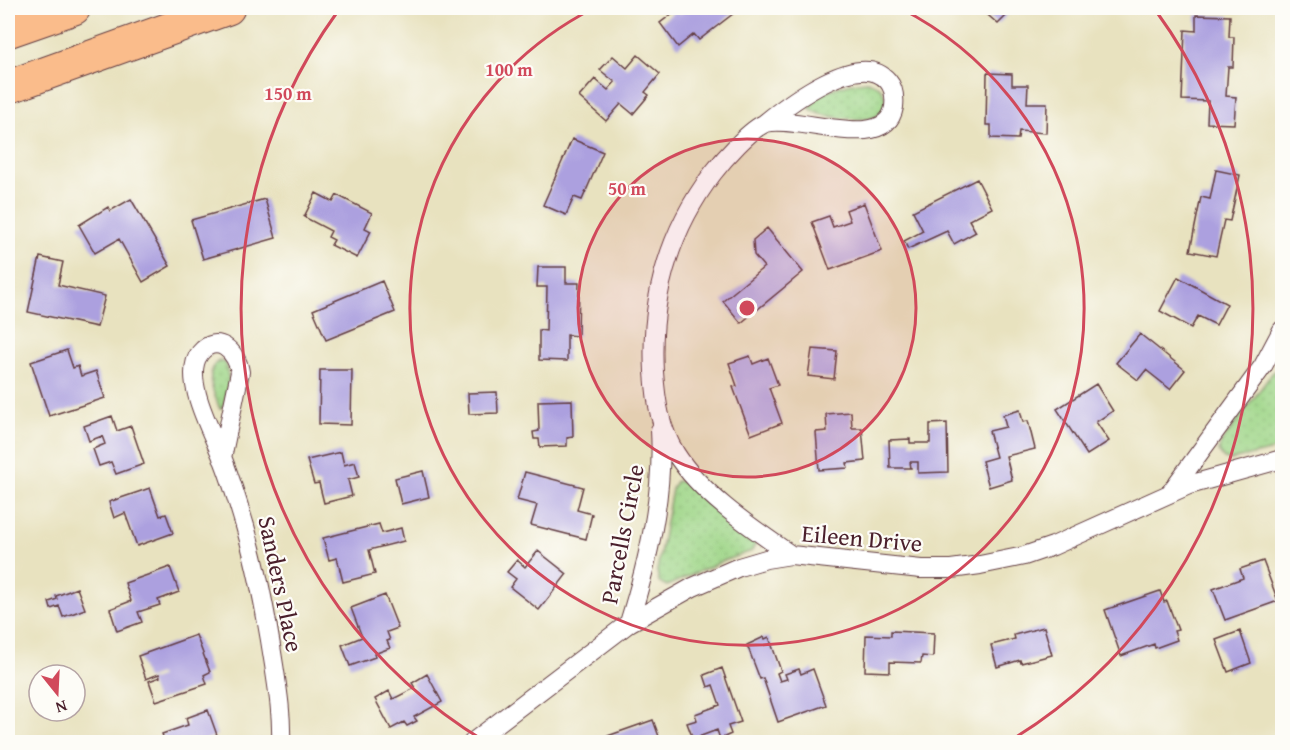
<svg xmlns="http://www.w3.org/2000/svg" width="1290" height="750" font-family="'Gentium Book Plus',serif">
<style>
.grass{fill:url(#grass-dots);stroke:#747a5a;stroke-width:1.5}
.building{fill:#aca0df}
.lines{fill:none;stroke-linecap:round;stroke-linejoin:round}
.street-casing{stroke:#623c41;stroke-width:20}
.highway-casing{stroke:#623c41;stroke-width:35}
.street{stroke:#fff;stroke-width:18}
.highway{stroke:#fabc8b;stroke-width:33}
.ring{fill:none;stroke:#d1495b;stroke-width:3}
.labels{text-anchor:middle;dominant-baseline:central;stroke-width:4.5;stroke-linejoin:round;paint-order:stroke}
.street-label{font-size:24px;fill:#4a1f2b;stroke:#fdfcf7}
.centre{fill:#d1495b;stroke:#fdfcf7;stroke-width:3}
.ring-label{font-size:18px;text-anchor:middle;font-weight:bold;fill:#d1495b;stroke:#fdfcf7;stroke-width:4.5;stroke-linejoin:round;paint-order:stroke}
</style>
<defs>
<pattern id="grass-dots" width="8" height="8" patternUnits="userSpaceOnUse" patternTransform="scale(1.5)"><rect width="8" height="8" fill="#9fd688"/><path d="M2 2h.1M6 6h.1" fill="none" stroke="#8ab776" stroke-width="1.8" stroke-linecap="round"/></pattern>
</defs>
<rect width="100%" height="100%" fill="#fdfcf7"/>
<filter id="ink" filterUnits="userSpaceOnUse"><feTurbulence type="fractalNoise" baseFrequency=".0167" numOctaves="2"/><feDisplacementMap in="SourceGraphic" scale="12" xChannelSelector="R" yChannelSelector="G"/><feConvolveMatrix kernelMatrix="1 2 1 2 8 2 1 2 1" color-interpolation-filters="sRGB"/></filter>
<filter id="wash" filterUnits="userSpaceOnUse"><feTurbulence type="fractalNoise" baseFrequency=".008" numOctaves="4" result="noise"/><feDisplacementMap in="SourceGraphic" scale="24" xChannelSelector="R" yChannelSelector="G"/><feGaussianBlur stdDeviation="1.35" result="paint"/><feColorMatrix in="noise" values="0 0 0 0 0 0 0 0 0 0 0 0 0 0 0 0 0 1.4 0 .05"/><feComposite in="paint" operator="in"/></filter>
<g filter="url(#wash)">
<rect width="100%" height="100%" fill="#e8e2bf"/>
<path class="grass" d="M867,81c16,5 18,11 19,27 -3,3 -7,7 -11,9 -12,5 -58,0 -65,-9 2,-17 42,-26 57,-27z
M219,361l7,2 3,19 -6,25 -3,2c-6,-14 -17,-39 -1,-48z
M1278,370l4,2v76l-51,12 -7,-1 -5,-7 2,-9 52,-71z
M676,481l12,2 68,59 -4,9 -29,10 -56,25 -8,-4 -2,-11 15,-82z"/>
<g id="blocks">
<path class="building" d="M688,8h48l2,2 -39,30 -5,-6 -16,13 -18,-24 17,-13 3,4z
M971,8h43l-16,16 -17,-15 -4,4z
M1196,15l34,1 -1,21h5l-1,30h-5l-2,29 10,1 -2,27 -27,-1 1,-22 -26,-1 3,-70 11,1z
M638,55l22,19 -15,18 4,3 -16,19 -12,-10 -15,17 -27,-24 16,-18 13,11 7,-8 -15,-12 13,-14 14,12z
M987,73l25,1v11h16l-1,18h20l-1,30 -27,-2 -1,8 -27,-1v-13h-5z
M572,139l31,13 -21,48 -8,-3 -8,18 -23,-10z
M1216,170l24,5 -10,46 -6,-1 -8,36 -26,-5 11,-54 9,2z
M977,179l15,29 -23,12 7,12 -22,12 -7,-13 -39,18 -4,-8 19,-10 -10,-20z
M316,193l17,9 4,-7 35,18 -7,15 6,3 -14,27 -26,-13 3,-5 -6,-3 3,-6 -27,-14z
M131,199l39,67 -27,16 -24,-43 -24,14 -16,-28 29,-18 2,4z
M265,199l11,39 -73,21 -12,-39z
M864,203l18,48 -52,19 -18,-48 17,-6 4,11 17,-6 -4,-11z
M767,228l36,44 -62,51 -18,-22 41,-34 -10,-12 -1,-15z
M40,257l23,5 -5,23 47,11 -8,31 -69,-15z
M538,267h28v16h13l-1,53 -11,-1v26l-28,-1v-30l7,1 1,-44h-10z
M1178,277l49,27 -11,21 -18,-9 -7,12 -31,-17z
M382,281l13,31 -69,28 -13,-30z
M1140,334l45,36 -15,19 -24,-19 -8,10 -22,-17z
M812,349l25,2 -3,28 -26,-3z
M67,350l6,18 5,-2 3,10 15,-5 9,27 -56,18 -18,-54z
M750,356l3,8 15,-6 10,27 -9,3 13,35 -31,12 -18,-48 4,-1 -8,-23z
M320,370h32l-1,55 -32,-1z
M1096,384l17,27 -17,11 13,19 -22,14 -30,-46z
M497,392l1,21 -29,1 -1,-21z
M572,400l1,37 -6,1v8l-27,1 -1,-8h-5l-1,-7 6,-1 -1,-30z
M1020,410l3,12 5,-1 7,28 -29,7 6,24 -23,7 -7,-26 14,-4 -7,-26 17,-4 -3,-12z
M851,412l1,16h10l3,33 -18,2 1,5 -29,2 -3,-38 11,-1 -1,-17z
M112,416l5,15 14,-5 13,38 -28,10 -5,-12 -12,4 -6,-17 12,-5 -3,-8 -13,5 -5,-15z
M947,423l1,49 -30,1v-11h-8l1,6h-21l-1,-28 21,-1v4h20v-19z
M341,452l3,13 11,-3 4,15 -11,3 4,16 -28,7 -5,-20 -5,1 -7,-24z
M423,471l6,26 -28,7 -6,-26z
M525,472l58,15 -6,23 15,4 -6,25 -55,-14 6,-20 -20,-5z
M150,488l10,28 6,-2 7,19 -36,13 -12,-33 -11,5 -5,-16z
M379,524l3,9 19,-5 3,13 -35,9 6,24 -32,8 -6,-24 -8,2 -6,-22z
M538,551l29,23 -28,36 -29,-23 6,-8 -9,-7 10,-12 8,7z
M1263,561l15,40 -53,19 -12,-31 30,-11 -3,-9z
M170,567l9,25 -21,8 2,5 -22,7 4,10 -25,9 -7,-22 21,-8 -6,-18z
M77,588l8,21 -22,8 -4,-11 -8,3 -2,-7 8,-3 -1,-3z
M1160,591l4,11 3,-1 11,29 -4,1 3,9 -22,8 -1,-4 -33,12 -16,-46z
M385,595l13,33 -11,4 3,8 -3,1 3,7 -16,6 1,3 -25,9 -8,-21 20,-8 -11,-29z
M1044,627l8,28 -31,8 -1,-3 -23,7 -6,-22 24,-6 -1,-4z
M891,631l43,2 -1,24 -11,-1 -1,7 -31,-1v10l-25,-1 1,-36 25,1z
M1240,631l11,32 -23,9 -12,-32z
M196,635l14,37 -6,3 3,9 -51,17 -7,-20 11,-4 -1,-3 -13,5 -8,-23z
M764,637l1,2 4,-2 12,34 -4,2 3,8 7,-2 -2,-5 14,-5 2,5 12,-5 13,36 -48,17 -15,-44 -3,1 -13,-34z
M722,668l19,54 -13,4 3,8 -11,5 -3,-9 -24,9 -6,-16 10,-3 -2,-6 25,-9 -7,-20 -5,2 -4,-12z
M427,674l15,28 -28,15 3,4 -10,5 -3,-4 -13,7 -16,-30 14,-8 4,8 22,-11 -3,-5z
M208,710l9,25 -17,7h-35l-3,-8 26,-9 -2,-7z
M653,720l8,22h-57l-2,-4z"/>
</g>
</g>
<g filter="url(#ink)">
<use href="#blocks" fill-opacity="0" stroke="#623c41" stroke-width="1.5"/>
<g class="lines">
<g class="street-casing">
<path id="street" d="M765,123c22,-18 95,-75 123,-42 6,7 7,17 6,26 -8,47 -97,7 -128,16 -15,5 -43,37 -53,50 -44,58 -63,126 -59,199 2,29 6,57 22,82 26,41 76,74 115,101
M222,458l18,-86c-3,-20 -23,-40 -40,-19 -19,24 12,79 22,104 9,22 16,46 23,69 13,45 22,93 29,139 4,26 8,51 7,77
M1170,493l93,-127 19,-36
M629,623c19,-62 35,-128 31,-193
M473,742l156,-119 64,-36 46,-20 27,-8 25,-4 130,14h30l29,-4 44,-9 29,-10 136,-61 93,-26"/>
</g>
<g class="highway-casing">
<path id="highway" d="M8,31l66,-23
M8,87l220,-79"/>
</g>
<use href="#street" class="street"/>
<use href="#highway" class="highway"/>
</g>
</g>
<circle cx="747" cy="308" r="169" fill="#d1495b" fill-opacity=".12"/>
<g class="ring">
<circle cx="747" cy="308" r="169"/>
<path d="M900 8A337 337 0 1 1 594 8"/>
<path d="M486 742A506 506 0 0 1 338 11M1156 11A506 506 0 0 1 1008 742"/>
</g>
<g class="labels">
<g class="street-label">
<text transform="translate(622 534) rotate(-79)">Parcells Circle</text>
<text transform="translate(862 538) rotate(5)">Eileen Drive</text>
<text transform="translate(281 584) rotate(78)">Sanders Place</text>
</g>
</g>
<circle cx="747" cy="308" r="9" class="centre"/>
<g class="ring-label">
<text x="509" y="76">100 m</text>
<text x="288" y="100">150 m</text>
<text x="627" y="195">50 m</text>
</g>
<rect width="1290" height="750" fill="none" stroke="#fdfcf7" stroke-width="30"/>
<g transform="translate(57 693) rotate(162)"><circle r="28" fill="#fdfcf7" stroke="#b5a4a5" stroke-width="1.5"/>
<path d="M0-4.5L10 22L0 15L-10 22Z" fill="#d1495b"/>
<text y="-9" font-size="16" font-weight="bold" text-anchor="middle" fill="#4a1f2b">N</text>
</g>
</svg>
